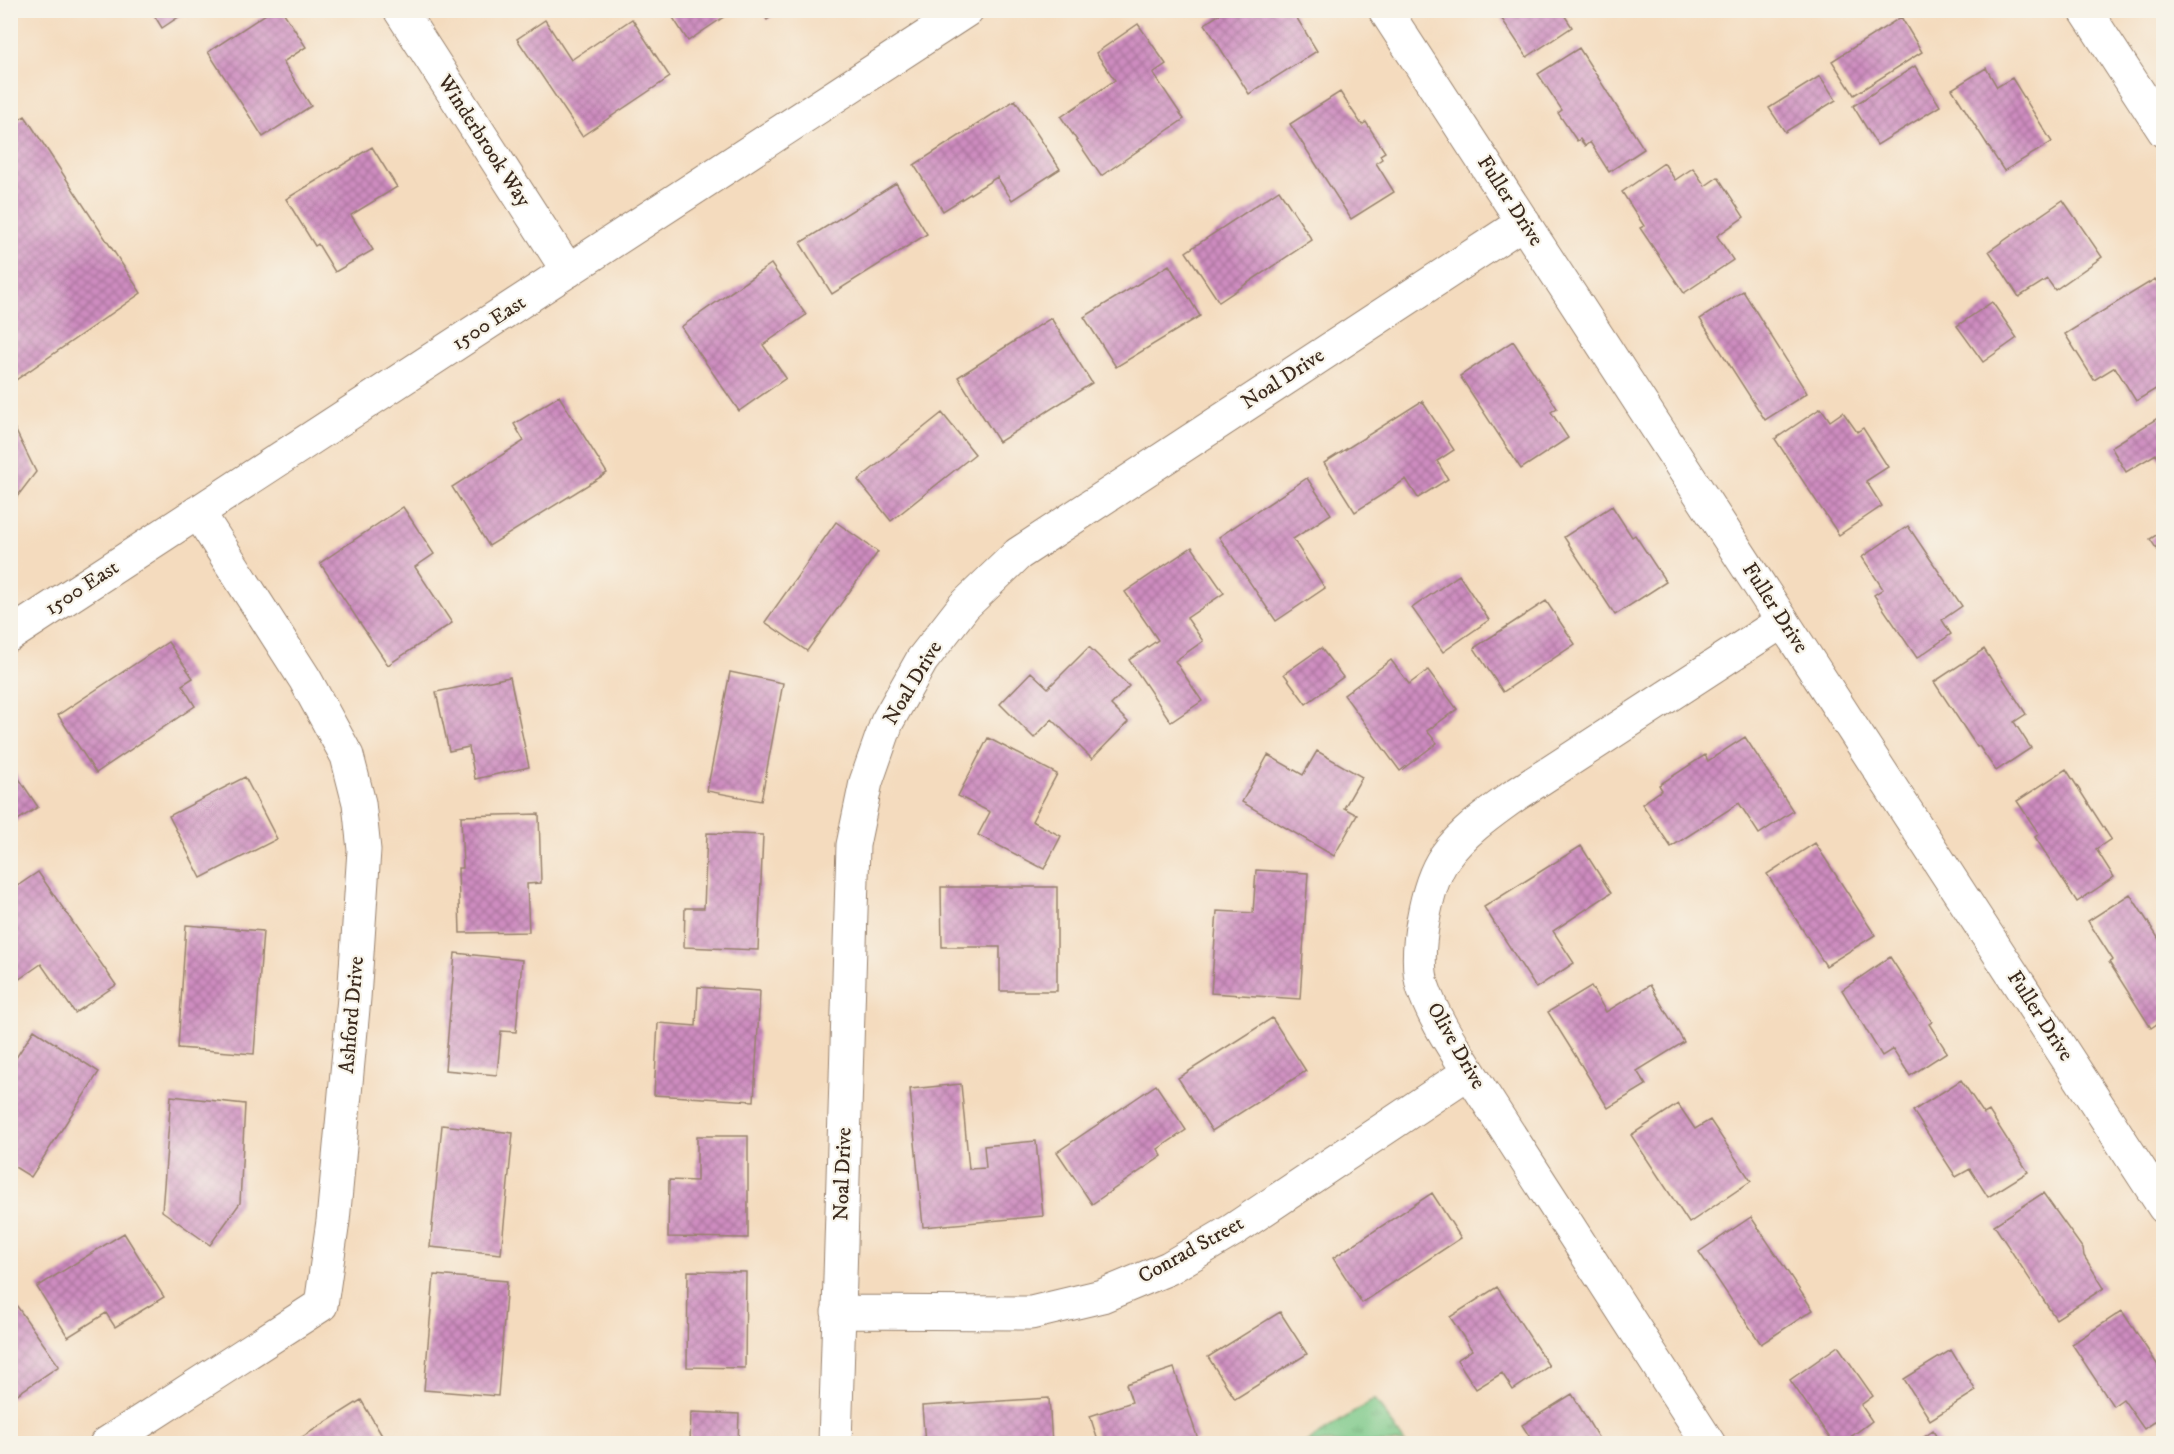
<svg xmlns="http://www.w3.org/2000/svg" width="2174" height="1454" font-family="'IM FELL DW Pica',serif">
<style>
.grass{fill:url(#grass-tufts);stroke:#5a7952;stroke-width:1.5}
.building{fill:url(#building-cross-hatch)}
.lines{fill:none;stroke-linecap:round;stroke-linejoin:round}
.minor-casing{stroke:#98826e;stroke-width:35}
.minor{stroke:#fff;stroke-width:33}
.labels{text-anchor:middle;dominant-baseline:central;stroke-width:4.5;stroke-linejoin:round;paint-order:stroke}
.street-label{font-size:21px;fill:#3b2a1e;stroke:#f7f3e8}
</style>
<defs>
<pattern id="grass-tufts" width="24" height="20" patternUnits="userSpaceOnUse" patternTransform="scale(1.5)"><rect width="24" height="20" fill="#7ac887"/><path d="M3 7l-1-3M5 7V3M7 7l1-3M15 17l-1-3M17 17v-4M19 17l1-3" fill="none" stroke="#65a36e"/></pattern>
<pattern id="building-cross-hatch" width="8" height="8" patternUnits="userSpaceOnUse" patternTransform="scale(1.5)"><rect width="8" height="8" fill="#ce8cc0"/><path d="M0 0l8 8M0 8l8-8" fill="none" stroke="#a8739b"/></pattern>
</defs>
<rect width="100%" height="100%" fill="#f7f3e8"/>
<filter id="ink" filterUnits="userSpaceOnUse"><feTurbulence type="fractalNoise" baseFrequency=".0167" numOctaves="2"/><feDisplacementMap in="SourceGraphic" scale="12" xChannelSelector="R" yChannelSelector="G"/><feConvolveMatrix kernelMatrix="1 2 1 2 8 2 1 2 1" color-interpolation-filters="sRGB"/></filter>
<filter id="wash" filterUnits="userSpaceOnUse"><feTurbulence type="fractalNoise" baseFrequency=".008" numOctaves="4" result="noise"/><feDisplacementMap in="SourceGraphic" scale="24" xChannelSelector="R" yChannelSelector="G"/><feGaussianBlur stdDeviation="1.35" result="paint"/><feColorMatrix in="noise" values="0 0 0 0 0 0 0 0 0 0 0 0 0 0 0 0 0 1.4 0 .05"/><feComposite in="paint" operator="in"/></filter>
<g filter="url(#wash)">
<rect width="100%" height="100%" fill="#f4dbbe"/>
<path class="grass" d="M1375,1399l30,44h-100z"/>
<g id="blocks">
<path class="building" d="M151,10h38l-27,18z
M272,10h10l24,37 -23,15 28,44 -48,31 -55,-85z
M668,10h66l-46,31z
M761,10h20l-14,10z
M1226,10h66l25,41 -68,43 -44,-70z
M1496,10h65l11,17 -45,30z
M1901,17l21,35 -68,43 -22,-34z
M632,19l38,58 -88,59 -65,-97 28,-19 26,40z
M1138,24l28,40 -13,9 31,46 -83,57 -40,-59 54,-37 -19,-27z
M1579,48l65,101 -35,23 -19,-30 -5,4 -5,-7 -3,2 -19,-28 4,-3 -24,-36z
M1915,66l25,40 -63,39 -24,-39z
M1986,68l11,19 15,-9 40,64 -48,29 -52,-82z
M1820,76l16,24 -51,32 -16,-24z
M1340,92l22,33 4,-3 19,30 -5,3 2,4 -6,4 18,29 -43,27 -61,-95z
M1015,100l45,69 -48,31 -15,-23 -54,34 -29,-46z
M25,116l116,177 -131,91v-259z
M372,147l25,40 -46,28 22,35 -38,22 -17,-28 -3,2 -29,-47z
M1664,163l11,17 18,-12 12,18 13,-9 26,40 -27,19 16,24 -49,33 -44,-65 4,-2 -22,-34z
M896,183l31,51 -95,60 -32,-51z
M1279,190l33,50 -93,62 -33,-50z
M2063,200l39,57 -47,33 -8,-11 -28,18 -30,-46z
M771,264l35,51 -43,30 23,33 -47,33 -58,-84z
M1169,265l31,51 -84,51 -32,-50z
M2155,279l9,13v92l-28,17 -21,-34 -21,13 -29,-46z
M1743,291l64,102 -42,27 -65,-101z
M1992,302l25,36 -34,24 -26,-36z
M1051,318l41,65 -93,59 -41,-65z
M1513,341l44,67 -6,4 17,26 -47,31 -61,-93z
M559,396l48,77 -118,73 -37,-59 72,-46 -10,-17z
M1422,401l32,49 -17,11 11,18 -30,19 -12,-19 -51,33 -31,-49z
M1821,408l9,13 13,-9 14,20 6,-4 25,39 -22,14 16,25 -43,29 -64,-96z
M942,413l33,41 -84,67 -33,-41z
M2164,414v52l-8,-12 -30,18 -15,-25z
M10,419l26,53 -26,34z
M1307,478l24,36 -38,25 32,49 -49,33 -57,-84z
M1612,506l20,31 3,-2 31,47 -51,33 -51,-78z
M403,507l31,47 -19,13 37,56 -64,42 -68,-102z
M836,522l42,30 -71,99 -42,-29z
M1908,526l54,80 -20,14 9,14 -34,24 -43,-63 9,-6 -21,-32z
M2164,530v30l-14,-21z
M1192,547l32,46 -37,25 16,23 -28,20 27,40 -31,21 -42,-62 29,-20 -33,-48z
M1459,575l30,45 -46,32 -31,-44z
M1546,601l29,43 -72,48 -29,-44z
M168,642l25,36 -11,7 13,21 -99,67 -38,-58z
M1089,647l40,39 -18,19 17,17 -36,37 -40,-40 -18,19 -34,-34 31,-32 17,16z
M1321,648l22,29 -37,27 -22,-30z
M1984,649l42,65 -12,8 17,26 -35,23 -17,-25 -2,1 -43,-65z
M1391,660l18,24 19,-14 29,39 -30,22 10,12 -37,28 -56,-76z
M730,672l53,11 -22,118 -54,-10z
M510,677l19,90 -54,12 -6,-32 -20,4 -13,-59z
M1745,737l48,74 -34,23 -20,-31 -68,44 -29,-43 20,-14 -3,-5 46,-30 3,6z
M988,738l69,36 -25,47 29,15 -17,33 -66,-34 12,-23 -32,-16z
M1317,751l45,26 -18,31 13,7 -23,41 -92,-54 26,-47 35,20z
M10,765l28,42 -28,18z
M2066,769l45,70 -15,10 18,28 -37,25 -42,-65 4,-3 -22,-33z
M245,777l32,62 -76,39 -32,-62z
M539,814l2,69 -14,1 2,48 -69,1 -2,-65h5l-2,-52z
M707,833l56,2 -5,115 -74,-3 1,-39h19z
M1815,843l60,92 -49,31 -59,-92z
M1581,846l30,47 -58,38 21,32 -38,25 -52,-81z
M1256,870l52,3 -8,126 -89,-6 6,-82 36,2z
M38,872l78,113 -41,28 -34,-49 -26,18 -5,-6v-85z
M941,887h116v104h-57v-44h-58z
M2130,894l34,53v72l-13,9 -42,-66 4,-2 -25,-39z
M186,925l77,6 -9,123 -76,-6z
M455,953l67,7 -6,72 -15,-1 -4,44 -52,-5z
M1890,957l42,65 -3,2 18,28 -37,24 -17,-27 -11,7 -40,-66z
M1650,985l34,57 -47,29 9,14 -38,23 -60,-96 43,-26 15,26z
M698,987l62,4 -6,110 -100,-6 4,-72 38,3z
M1272,1018l34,53 -94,60 -34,-53z
M34,1030l65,42 -68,105 -21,-13v-97z
M1961,1080l23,34 5,-3 39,61 -40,25 -18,-28 -14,8 -43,-66z
M961,1084l8,85 17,-1 -2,-22 52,-5 7,75 -120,11 -13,-138z
M1156,1085l30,45 -28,19 4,7 -70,48 -35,-52z
M171,1096l74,8 -5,99 -30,42 -48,-34z
M1678,1104l17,25 15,-9 41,61 -62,42 -58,-88z
M442,1125l71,8 -12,121 -71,-7z
M697,1136h51v102l-80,-1 1,-57 28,1z
M1432,1193l29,45 -99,65 -29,-45z
M2043,1193l40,56 1,7 20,32 -48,31 -62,-94z
M1751,1217l62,93 -52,34 -62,-92z
M124,1233l40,64 -49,30 -9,-14 -38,24 -31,-50z
M688,1271l58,1 -1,96 -58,-1z
M434,1275l73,6 -9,115 -74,-6z
M1497,1287l52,79 -36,24 -11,-17 -26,16 -19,-29 15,-10 -22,-33z
M14,1302l45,64 -49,33v-95z
M2122,1311l41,62 -5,3 6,8v32l-20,13 -21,-30 -10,7 -41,-62z
M1280,1312l27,42 -72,45 -27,-42z
M1838,1346l35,50 -12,9 11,16 -31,23h-7l-44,-64z
M1951,1350l25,41 -46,29 -26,-41z
M1174,1368l24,71 -14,5h-85l-9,-28 42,-14 -6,-18z
M1572,1394l30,50h-68l-12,-19z
M1049,1398l3,46h-127l-3,-38z
M361,1400l26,44h-96z
M691,1412l48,2 -1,30h-48z
M1933,1431l8,13h-27z"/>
</g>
</g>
<g filter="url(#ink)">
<use href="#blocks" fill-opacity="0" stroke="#98826e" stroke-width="1.5"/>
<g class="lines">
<g class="minor-casing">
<path id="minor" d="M400,10l168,261
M1385,10l779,1197
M2085,10l79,121
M10,635l957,-625
M838,1312l193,1 71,-17 67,-28 64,-38 236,-158
M106,1444l215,-139 12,-84 21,-223 10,-148 -5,-47 -12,-47 -42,-77 -107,-167
M835,1444l18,-599 13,-63 21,-60 35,-62 42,-54 54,-52 506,-332
M1709,1444l-240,-372c-17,-27 -36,-55 -46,-85 -10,-32 3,-103 22,-130 18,-25 44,-43 69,-61l269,-175"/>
</g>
<use href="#minor" class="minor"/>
</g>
</g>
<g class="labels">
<g class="street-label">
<text transform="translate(484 141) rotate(57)">Winderbrook Way</text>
<text transform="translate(1510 201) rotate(57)">Fuller Drive</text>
<text transform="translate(489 323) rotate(-33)">1500 East</text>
<text transform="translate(1283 379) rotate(-33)">Noal Drive</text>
<text transform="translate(82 588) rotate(-33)">1500 East</text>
<text transform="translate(1775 608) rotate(57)">Fuller Drive</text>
<text transform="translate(913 683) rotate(-59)">Noal Drive</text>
<text transform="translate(352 1015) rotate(-85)">Ashford Drive</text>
<text transform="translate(2040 1016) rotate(57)">Fuller Drive</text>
<text transform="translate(1456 1046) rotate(60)">Olive Drive</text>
<text transform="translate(843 1174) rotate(-88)">Noal Drive</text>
<text transform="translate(1191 1250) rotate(-29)">Conrad Street</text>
</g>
</g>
<rect width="2174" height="1454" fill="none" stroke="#f7f3e8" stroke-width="36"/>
</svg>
